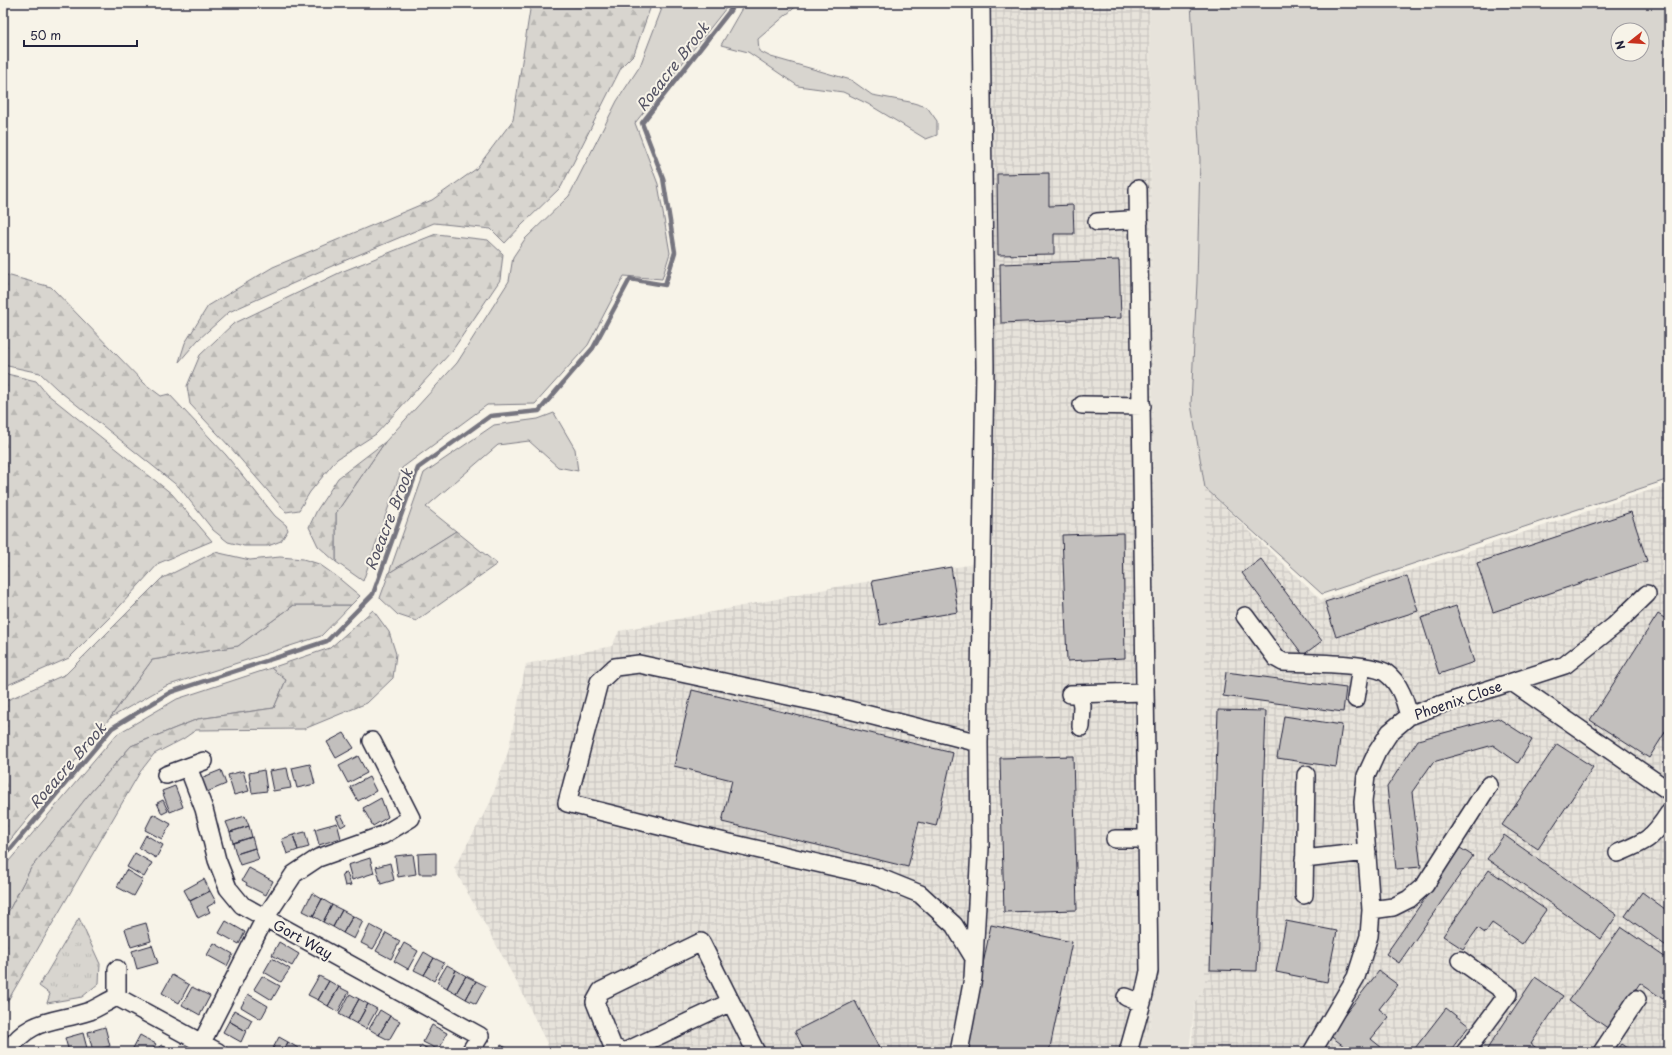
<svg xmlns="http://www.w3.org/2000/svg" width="1672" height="1055" font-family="'Playpen Sans',sans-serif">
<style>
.built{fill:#e7e3db}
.industrial{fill:url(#industrial-grid)}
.green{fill:#d8d5cf;stroke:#7d7c85;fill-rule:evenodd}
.forest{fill:url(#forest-firs);stroke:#7d7c85}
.park{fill:url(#park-tufts);stroke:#7d7c85}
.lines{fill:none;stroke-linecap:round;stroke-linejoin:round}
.stream{stroke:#76747f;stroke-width:4.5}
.building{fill:#c2bfbd;stroke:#22223b}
.minor-casing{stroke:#22223b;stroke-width:20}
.minor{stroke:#f7f3e8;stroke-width:17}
.labels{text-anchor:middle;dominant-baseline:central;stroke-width:4;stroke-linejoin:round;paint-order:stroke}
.street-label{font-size:14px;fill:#22223b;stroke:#f7f3e8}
.water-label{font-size:15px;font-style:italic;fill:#535263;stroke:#f7f3e8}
</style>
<defs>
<pattern id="industrial-grid" width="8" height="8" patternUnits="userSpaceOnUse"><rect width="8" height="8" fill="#e7e3db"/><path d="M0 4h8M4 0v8" fill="none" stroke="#c6c2bd"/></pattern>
<pattern id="forest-firs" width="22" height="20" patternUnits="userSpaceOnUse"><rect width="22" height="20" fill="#d8d5cf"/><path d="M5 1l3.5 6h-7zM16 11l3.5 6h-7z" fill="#b9b7b3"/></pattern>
<pattern id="park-tufts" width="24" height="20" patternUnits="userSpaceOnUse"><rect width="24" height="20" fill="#d8d5cf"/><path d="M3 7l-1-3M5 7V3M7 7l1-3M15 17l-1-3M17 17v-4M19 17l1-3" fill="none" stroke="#b9b7b3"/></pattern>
</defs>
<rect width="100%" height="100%" fill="#f7f3e8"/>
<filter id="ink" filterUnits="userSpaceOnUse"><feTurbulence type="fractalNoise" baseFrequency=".025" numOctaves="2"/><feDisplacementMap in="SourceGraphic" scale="8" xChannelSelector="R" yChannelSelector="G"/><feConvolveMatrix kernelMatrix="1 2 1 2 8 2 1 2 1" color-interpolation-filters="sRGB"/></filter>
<g filter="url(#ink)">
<path class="built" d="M1149,3h42l9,157 -3,122 -6,122 14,84v498l-10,16 -6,50h-48l-1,-4 10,-22 8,-49z"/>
<path class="industrial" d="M993,3h156l9,974 -8,49 -10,22 1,4h-590l-30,-62 -67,-122 36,-65 18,-51 18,-88 86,-18 7,-15 222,-45 152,-25 -5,-546z
M1669,484v568h-478l4,-50 10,-16v-498l116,112z"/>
<path class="green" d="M664,3h66l-95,120 23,61 12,69 -8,26 -38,-3 -36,69 -53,59 -48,1 -85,63 -39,113 -27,-19v-49l49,-71 72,-79 52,-82 4,-24 12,-18 44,-43 48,-95 23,-35z
M745,3h55l-42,36 1,12 12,6 80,23 21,15 38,7 17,5 10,14v14l-11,4 -58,-35 -25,-12 -45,-6 -50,-34 -27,-7z
M1191,3h478v476l-347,115 -117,-106 -14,-84 6,-122 3,-122zM1618,30h24v24h-24z
M554,413l21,36 3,22 -20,-4 -29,-26 -31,4 -72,62 30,24 -67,42 35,-100 70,-48 44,-6z
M294,605h57l-30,31 -155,50 -56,32 42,-58 86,-14z
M271,668l15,12 -12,28 -76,11 -67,27 -41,47 -59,75 -28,54v-54l114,-134 60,-35z"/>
<path class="forest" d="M531,3h121l-18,51 -12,12 -61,121 -39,38 -17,18 -14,-14 -57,-6 -102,43 -103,46 -31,28 -19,22 6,-19 23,-37 65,-39 159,-67 44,-31 37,-49z
M436,234l52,6 15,14 -3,26 -48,71 -76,83 -39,25 -27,33 -11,18 -13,2 -56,-65 -40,-43 -3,-18 13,-31 33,-31 108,-52z
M3,274l48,13 94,97 16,12 8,-2 57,61 49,61 11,9 2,5 -7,11 -13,5h-24l-16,-4 -15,-12 -34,-43 -122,-98 -17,-16 -37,-8z
M3,373l33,8 11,13 125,100 40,47 -53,22 -49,54 -41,41 -66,29z
M385,442l-49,71v49l-18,-16 -9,-19 8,-17 21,-32z
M456,531l41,33 -81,57 -18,-6 -18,-17 9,-25z
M215,552l35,8 30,-3 23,2 16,5 17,12 24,20 -9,9h-57l-56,41 -86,14 -42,58 -107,131v-147l63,-28 95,-95z
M373,610l16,22 7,22 -3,24 -26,25 -63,26 -108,1 -13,9 -29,15 -14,18 -137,237v-87l28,-54 59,-75 41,-47 67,-27 76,-11 12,-28 -15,-12 59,-20z"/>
<path class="park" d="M79,918l21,46 -1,19 -17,14 -35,6 3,-9 -11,-8z"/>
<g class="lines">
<path class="stream" d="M3,858l109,-130 59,-36 156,-51 46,-47 45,-126 72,-52 49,-5 54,-63 37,-69 35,6 10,-33 -12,-74 -21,-55 94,-120"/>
</g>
<path class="building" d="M1049,173v33l24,-1 1,29h-20v20l-56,1 -1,-81z
M1119,260l2,58 -120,5 -1,-59z
M1631,512l16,49 -154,51 -16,-49z
M1123,533l2,125 -58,3 -5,-126z
M1261,559l61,82 -19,14 -61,-82z
M951,567l7,45 -78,13 -8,-44z
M1407,576l11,35 -82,26 -11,-35z
M1456,606l18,56 -35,12 -18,-56z
M1658,614l11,7v105l-20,32 -59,-38z
M1226,672l120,16 -3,24 -120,-16z
M692,690l261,63 -17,73 -17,-4 -11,45 -186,-45 10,-42 -58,-14z
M1218,710l48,1 -9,260 -47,-1z
M1284,716l58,9 -6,42 -59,-9z
M1498,718l34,22 -14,23 -25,-18 -60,17 -21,30 9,75 -25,2 -9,-82 31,-47z
M344,733l10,15 -18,10 -9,-16z
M1557,744l36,23 -55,82 -36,-24z
M358,756l9,17 -19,10 -9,-17z
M1073,756l4,154 -73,2 -4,-154z
M310,764l5,20 -18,4 -5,-20z
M287,768l4,20 -18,3 -4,-20z
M221,770l5,14 -19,8 -6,-14z
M264,770l3,21 -15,2 -3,-20z
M243,771l6,20 -15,4 -6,-20z
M369,777l7,14 -18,10 -8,-14z
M175,786l8,21 -13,5 -8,-21z
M381,798l7,19 -15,9 -10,-18z
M163,800l5,11 -6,3 -5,-11z
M153,814l18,10 -9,15 -17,-9z
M341,815l5,9 -5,3 -5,-10z
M245,816l4,10 -19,6 -4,-10z
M337,823l4,15 -22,7 -4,-16z
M249,826l3,11 -19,6 -3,-11z
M305,832l4,15 -11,3 -5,-15z
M146,835l17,10 -7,13 -17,-10z
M293,835l5,15 -11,4 -5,-15z
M1504,835l113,80 -16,24 -114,-80z
M252,837l3,11 -19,6 -3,-11z
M255,848l4,11 -19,6 -4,-11z
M1460,848l13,8 -74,107 -13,-9z
M135,853l17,10 -8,14 -17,-10z
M436,853v21h-17l-1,-20z
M413,854l3,20 -18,3 -3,-21z
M370,858l4,15 -22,7 -4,-15z
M390,863l4,17 -13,4 -5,-17z
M249,868l24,13 -7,14 -20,-10 1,-2 -5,-3z
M126,870l17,10 -9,16 -17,-9z
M1489,870l57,40 -24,34 -30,-21 -7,10 -7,-5 -15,21 -20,-13z
M347,873l4,12 -6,1 -3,-12z
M204,879l6,12 -20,10 -6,-11z
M210,891l6,11 -9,5 3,5 -12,6 -8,-17z
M1642,892l27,20v36l-44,-32z
M312,893l10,6 -9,17 -10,-5z
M322,899l10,6 -9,17 -10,-6z
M332,905l10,5 -9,17 -10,-5z
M342,910l11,6 -10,17 -10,-6z
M353,916l10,5 -9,18 -11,-6z
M226,921l19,11 -6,12 -20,-11z
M1286,921l51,10 -10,51 -51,-10z
M146,923l5,18 -20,6 -6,-18z
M370,925l13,7 -10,17 -12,-6z
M991,925l81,17 -23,110h-84z
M1621,927l48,33v31l-6,8 -23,-16 -31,46 -40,-28z
M386,933l14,8 -9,18 -15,-8z
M279,942l20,12 -7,12 -20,-11z
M214,943l19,11 -6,12 -20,-11z
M404,943l14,8 -10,18 -14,-8z
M152,945l6,18 -21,6 -5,-18z
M424,952l10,6 -10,17 -10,-5z
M272,958l18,11 -9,13 -17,-10z
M434,958l10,5 -10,18 -10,-6z
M447,965l9,5 -9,18 -10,-6z
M456,970l10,6 -10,17 -9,-5z
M1379,971l19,14 -19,24 10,8 -18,22 16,13h-35l-23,-17z
M172,975l17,10 -10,18 -17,-10z
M262,976l18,10 -8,14 -18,-11z
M319,976l10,5 -11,19 -10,-5z
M466,976l10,5 -10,18 -10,-6z
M1535,977l28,19 -32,48 11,8h-57z
M329,981l10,6 -11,19 -10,-6z
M476,981l10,5 -10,18 -10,-5z
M192,987l18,9 -10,19 -18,-10z
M339,987l10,5 -11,20 -10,-6z
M248,994l20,12 -7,13 -20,-12z
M350,994l9,5 -11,20 -9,-5z
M359,999l9,5 -11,20 -9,-5z
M855,1001l26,51h-76l-10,-21z
M368,1004l9,5 -11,20 -9,-5z
M1446,1008l23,18 -20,26h-37z
M234,1010l18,10 -6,11 -17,-10z
M380,1010l10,6 -11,19 -10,-6z
M390,1016l10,5 -11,19 -10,-5z
M229,1021l17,10 -5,11 -18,-10z
M432,1025l15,8 -8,17 -16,-8z
M105,1027l5,19 -17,5 -5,-19z
M83,1033l5,19h-19l-4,-14z
M140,1035l16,9 -5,8h-20z
M279,1037l9,5 -5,10h-12z
M288,1042l10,6 -3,4h-12z
M1622,1044l12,8h-18z
M161,1045l13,7h-16z
M421,1045l13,7h-16z
M501,1045l13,7h-17z"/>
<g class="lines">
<g class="minor-casing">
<path id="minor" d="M1097,222l31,-2 11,2
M1082,405l60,1
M1245,616l31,42 7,4c20,1 90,1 103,11 14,10 19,28 23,43
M1512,682l53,-17 49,-39 33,-32
M1070,694l75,-2
M1080,694l2,12 -1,21
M1356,699l5,-32
M188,767l16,42 13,51 11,28 14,17 238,131 -10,16
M166,775l38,-14
M1115,839h33
M1618,853c29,-12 34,-14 51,-40
M1304,859l63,-7
M1304,895l2,-120
M1371,910l22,-3 16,-8 16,-14 64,-100
M974,958l-20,-33 -34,-31 -42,-17 -183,-42 -128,-32 32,-121 16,-15 24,-3 187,40 153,39
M1460,960l48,34 -43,58
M117,969v28
M1126,997l16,6
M7,1052c23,-35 48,-29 83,-41 9,-4 18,-10 27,-14l101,55
M197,1052l68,-134 29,-44 24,-16 65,-23 28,-17 -39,-77
M624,1052l-11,-5 -18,-45 6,-11 100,-49 55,110
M624,1052l107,-50
M959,1052l14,-74 7,-130 -1,-105 6,-376 -4,-364
M1128,1052l15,-53 6,-28 -11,-782
M1312,1052l44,-75 13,-41 2,-26 -8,-108 3,-26 11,-24 13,-20 19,-16 27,-10 76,-24 157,109
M1602,1052l35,-53"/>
</g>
<use href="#minor" class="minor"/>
</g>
</g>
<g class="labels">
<g class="street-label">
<text transform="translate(1458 700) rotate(-19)">Phoenix Close</text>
<text transform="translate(303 939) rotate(29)">Gort Way</text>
</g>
<g class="water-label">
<text transform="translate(672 66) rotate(-52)">Roeacre Brook</text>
<text transform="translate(388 519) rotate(-69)">Roeacre Brook</text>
<text transform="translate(67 765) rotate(-49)">Roeacre Brook</text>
</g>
</g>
<rect width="1672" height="1055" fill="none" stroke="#f7f3e8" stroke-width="16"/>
<rect x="8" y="8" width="1656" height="1039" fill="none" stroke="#22223b" stroke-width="1.5" filter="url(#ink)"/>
<g transform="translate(1630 42) rotate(253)"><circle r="19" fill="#f7f3e8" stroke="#a29fa3"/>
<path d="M0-3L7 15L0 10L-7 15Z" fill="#c8321e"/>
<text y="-6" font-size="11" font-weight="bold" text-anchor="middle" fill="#22223b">N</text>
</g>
<path d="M24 40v6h113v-6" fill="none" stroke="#22223b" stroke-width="2"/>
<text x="30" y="40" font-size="12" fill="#22223b" stroke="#f7f3e8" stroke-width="3" paint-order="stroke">50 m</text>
</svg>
